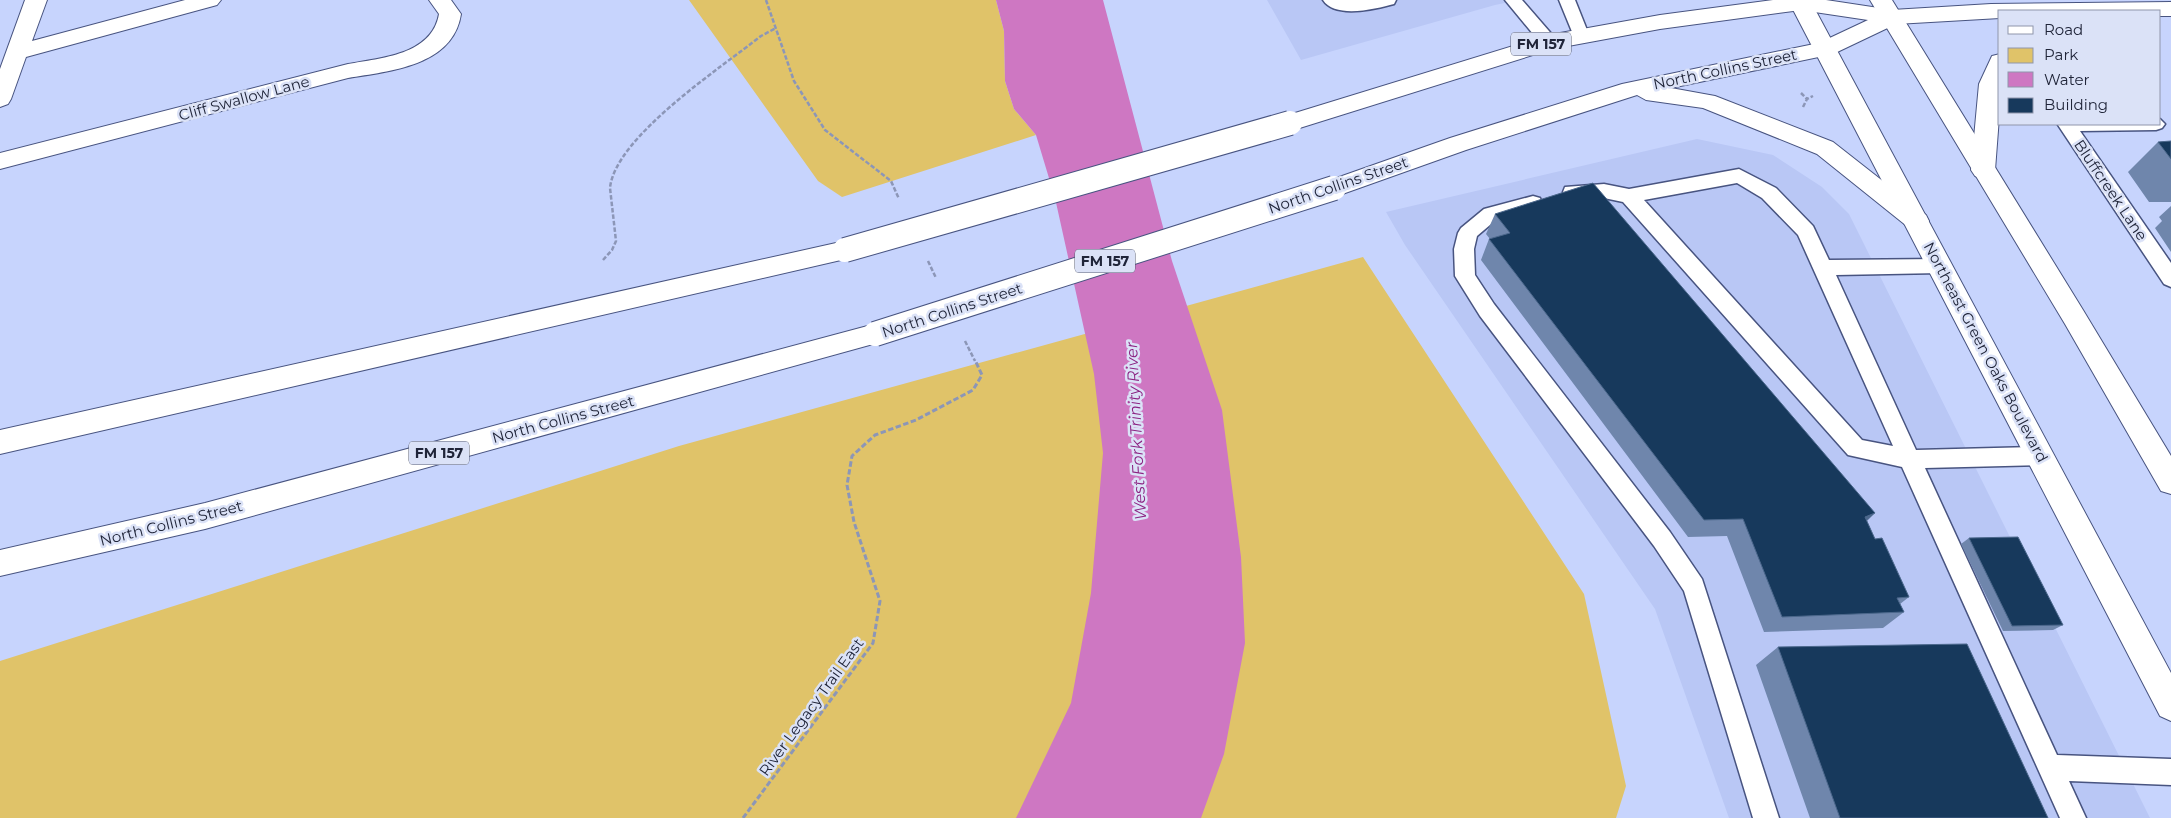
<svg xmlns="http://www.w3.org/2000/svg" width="2171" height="818" font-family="Montserrat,sans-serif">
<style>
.built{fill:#b9c7f5}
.green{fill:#e0c369}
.water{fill:#ce77c2}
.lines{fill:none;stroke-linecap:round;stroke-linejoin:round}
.lane-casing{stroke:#485480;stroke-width:3}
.street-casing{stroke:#485480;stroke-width:2}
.secondary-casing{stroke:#485480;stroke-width:2}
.primary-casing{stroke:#485480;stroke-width:2}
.path-far1{stroke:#8c96b7;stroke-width:2.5;stroke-dasharray:4.5 2;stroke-linecap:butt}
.path{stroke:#8c96b7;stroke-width:3;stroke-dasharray:5.5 2.5;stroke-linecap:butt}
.lane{fill:#fff;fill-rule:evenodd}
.street{fill:#fff;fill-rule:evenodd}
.secondary{fill:#fff;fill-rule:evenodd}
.primary{fill:#fff;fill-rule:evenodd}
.primary-bridge-casing{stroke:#485480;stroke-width:26;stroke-linecap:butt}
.primary-bridge{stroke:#fff;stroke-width:24}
.wall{fill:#6f86ac}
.shaded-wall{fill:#4c688c}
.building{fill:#17395c;stroke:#4c688c}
.labels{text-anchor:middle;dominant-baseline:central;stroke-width:5;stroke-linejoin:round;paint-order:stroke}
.shield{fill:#dbe2f7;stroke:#585e72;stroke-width:1}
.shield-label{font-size:14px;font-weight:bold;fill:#202539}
.street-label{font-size:15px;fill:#202539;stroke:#dbe2f7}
.water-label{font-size:16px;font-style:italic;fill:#8b2282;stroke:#dbe2f7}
</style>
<rect width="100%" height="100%" fill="#c7d4fd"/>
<path class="built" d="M1267,0h252l-24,5 -194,55z
M1697,139l76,16 49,32 27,27 301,604h-421l-74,-209 -250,-364 -19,-33z"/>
<path class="green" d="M689,0h307l8,31 1,50 9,28 22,26 -194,62 -24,-16z
M1363,257l221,337 42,192 -10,32h-1616v-157l679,-215z"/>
<path class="water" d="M996,0h107l69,261 50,149 19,147 4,86 -21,111 -23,64h-185l55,-115 20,-110 12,-140 -9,-79 -39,-176 -19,-63 -22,-26 -9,-28 -1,-50z"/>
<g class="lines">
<g class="lane-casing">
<path id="lane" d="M1323,0h73l-2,4c-18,5 -59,15 -71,-4z
M1505,0h17l33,38 2,4 -2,4 -6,2 -6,-2z
M1559,0h16l14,35 -2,4 -6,1 -6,-1z
M2160,119l5,5 -3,4 -6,2 -76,1 91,132v24l-7,-3 -106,-159 102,-1z
M1739,169l37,19 37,38 16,34 112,-1 7,2 3,5 -3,5 -7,2 -105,2 80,175 123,-3 8,2 3,7 -3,7 -8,2 -114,3 132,287 114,4v26l-102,-4 17,37h-26l-158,-351 -54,-12 -225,-253 -19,-4 -32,1 -7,-2 -2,-5 2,-5 39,-3 25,5zM1737,183l25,15 36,37 95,211 -31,-6 -218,-240z
M1533,196l7,2 2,5 -2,5 -43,11 -20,17 -3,13 1,26 19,29 176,228 32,47 77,239h-26l-69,-227 -30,-45 -174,-230 -25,-40 -1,-27 4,-16 3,-5 23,-19z"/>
</g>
<g class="street-casing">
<path id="street" d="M25,0h22l-15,41 153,-41h36l-4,5 -191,52 -15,42 -3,5 -8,3v-38z
M429,0h22l10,14c-8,52 -71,57 -113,64l-348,91v-16l348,-89c33,-6 84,-9 91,-50z"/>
</g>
<g class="secondary-casing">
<path id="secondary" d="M1788,0h22l361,673v48l-11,-5z
M1870,0h22l191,310 88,146v38l-10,-3 -96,-167z"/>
</g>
<g class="primary-casing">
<path id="primary" d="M1773,0h53l66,10 99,-6 180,-2v14h-11v-5h-160v7l-104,6 -63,30 -162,34 44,8 118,46 93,73 3,6 -3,6 -9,3 -9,-3 -91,-73 -114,-46 -57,-8 -9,-5 -171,55 -132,47 -9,-3 -3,-6 3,-6 125,-44 172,-54 197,-41 49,-23 -67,-10 -141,19 -108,20 -262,82 -8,-2 -4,-6 4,-6 267,-82 111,-20z
M2000,54v50l-5,66 -4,6 -8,3 -8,-3 -4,-6 8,-86 13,-28z
M845,241l9,2 4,7 -4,7 -854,197v-24z
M875,324l9,3 4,7 -4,7 -679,188 -205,47v-26l205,-47z"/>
</g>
<path class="path-far1" d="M766,0l28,81 31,49 66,51 8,18
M1801,93l6,6
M1803,107l4,-8 6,-3
M603,260l9,-10 4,-9 -6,-53c5,-51 112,-121 151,-152l15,-8
M928,261l8,17
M965,341l10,20"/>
<path class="path" d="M743,818l130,-175 7,-42 -26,-79 -7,-37 5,-29 23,-21 41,-15 57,-30 9,-15 -7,-15"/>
<use href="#lane" class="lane"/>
<use href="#street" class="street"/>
<use href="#secondary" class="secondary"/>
<use href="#primary" class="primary"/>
<g class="primary-bridge-casing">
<path id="primary-bridge" d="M845,250l445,-127
M875,334l459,-146"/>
</g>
<use href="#primary-bridge" class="primary-bridge"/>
</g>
<path class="wall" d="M2171,141v61h-22l-21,-30 30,-30z
M2171,206v46l-16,-24 7,-7 -3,-4z
M1495,214l380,299 -8,8 8,18 34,58 -9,7 4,8 -21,16 -119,4 -37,-96 -39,1 -207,-277 8,-21h1l-4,-5z
M1969,538l94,87 -10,5 -50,1 -42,-87z
M1778,647l270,171h-238l-54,-153z"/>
<path class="shaded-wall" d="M1875,513l-19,17 9,-13z"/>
<path class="building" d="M2171,141v18l-13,-17z
M1593,183l282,330 -10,4 10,22 7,-1 27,59 -12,1 7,14 -122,5 -39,-98 -39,1 -215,-281 21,-6 -15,-19z
M2018,537l45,88 -51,1 -43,-88z
M1967,644l81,174h-208l-62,-171z"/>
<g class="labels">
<g class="shield">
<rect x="1511" y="32.5" width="60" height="23" rx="4"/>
<rect x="1075" y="249.5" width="60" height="23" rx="4"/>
<rect x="409" y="441.5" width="60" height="23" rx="4"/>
</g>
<g class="shield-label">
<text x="1541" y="44">FM 157</text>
<text x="1105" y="261">FM 157</text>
<text x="439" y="453">FM 157</text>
</g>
<g class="street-label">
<text transform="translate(1725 69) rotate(-12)">North Collins Street</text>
<text transform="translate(244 98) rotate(-15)">Cliff Swallow Lane</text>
<text transform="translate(1338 185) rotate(-19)">North Collins Street</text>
<text transform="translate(2111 190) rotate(56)">Bluffcreek Lane</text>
<text transform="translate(952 310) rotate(-18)">North Collins Street</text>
<text transform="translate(1986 352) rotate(62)">Northeast Green Oaks Boulevard</text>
<text transform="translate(563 419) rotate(-15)">North Collins Street</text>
<text transform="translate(171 523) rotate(-14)">North Collins Street</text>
<text transform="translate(811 707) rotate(-54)">River Legacy Trail East</text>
</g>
<g class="water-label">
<text transform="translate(1136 431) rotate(-93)">West Fork Trinity River</text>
</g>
</g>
<rect x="1998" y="10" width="162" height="115" fill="#dbe2f7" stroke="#9096ab"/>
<rect x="2008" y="26" width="25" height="8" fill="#ffffff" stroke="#9096ab"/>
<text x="2044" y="35" font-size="15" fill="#202539">Road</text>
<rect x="2008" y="48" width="25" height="15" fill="#e0c369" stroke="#9096ab"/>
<text x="2044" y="60" font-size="15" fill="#202539">Park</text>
<rect x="2008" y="72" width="25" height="15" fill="#ce77c2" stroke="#9096ab"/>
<text x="2044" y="85" font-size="15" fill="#202539">Water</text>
<rect x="2008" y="98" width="25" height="15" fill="#17395c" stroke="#9096ab"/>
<text x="2044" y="110" font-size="15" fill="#202539">Building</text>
</svg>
